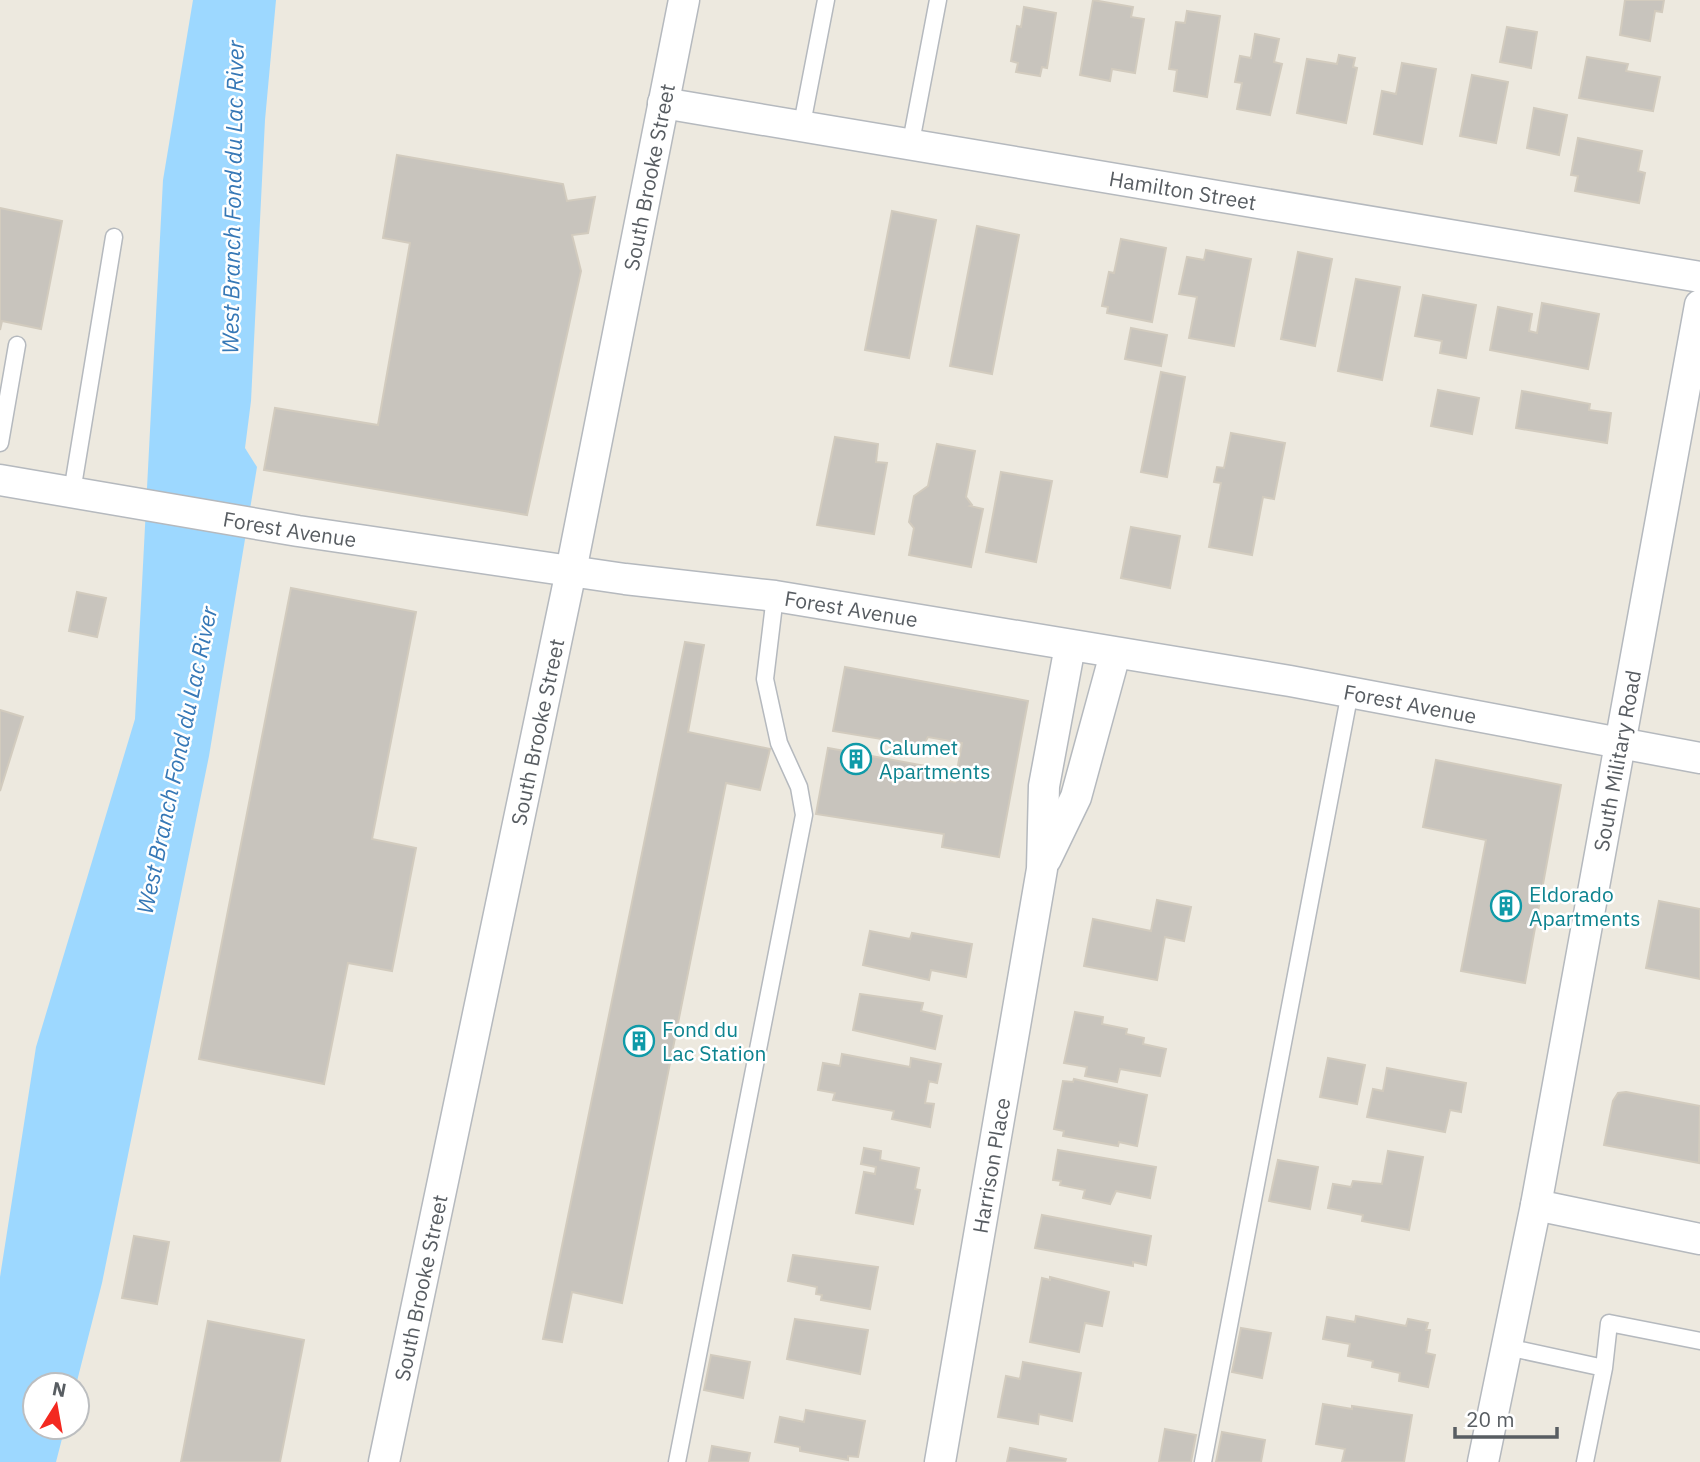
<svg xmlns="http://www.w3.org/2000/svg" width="1700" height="1462" font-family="'IBM Plex Sans',sans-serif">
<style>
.water{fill:#9dd8ff}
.building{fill:#c8c4bd;stroke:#d2cbbe;stroke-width:2}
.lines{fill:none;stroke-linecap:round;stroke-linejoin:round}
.lane-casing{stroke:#b5b9be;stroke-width:19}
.street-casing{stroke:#b5b9be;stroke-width:33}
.lane{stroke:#fff;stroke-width:16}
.street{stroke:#fff;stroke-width:30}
.labels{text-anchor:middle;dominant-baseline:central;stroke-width:5;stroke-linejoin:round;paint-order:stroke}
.street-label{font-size:21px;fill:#585d62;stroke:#fff}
.culture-label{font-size:21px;fill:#0d838f;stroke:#fff;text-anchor:start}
.water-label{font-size:23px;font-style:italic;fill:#3678b6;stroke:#fff}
</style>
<rect width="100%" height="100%" fill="#ede9df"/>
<path class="water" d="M193,0h83l-11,120 -14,281 -6,47 12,19 -48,289 -107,527 -26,102h-41v42h30l-9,35h-56v-185l36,-230 99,-328 28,-539z"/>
<path class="building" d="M1093,0l40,7 -2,10 13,2 -9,54 -23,-4 -2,12 -30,-6z
M1625,0h39l-2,12 -7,-1 -5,30 -30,-6z
M1024,7l32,6 -9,55 -5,-1 -2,9 -24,-4 2,-9 -7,-2 6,-35 4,1z
M1187,11l33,5 -13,81 -33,-6 3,-21 -8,-1 7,-47 9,1z
M1507,27l30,5 -6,36 -31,-6z
M1255,34l24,5 -5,23 8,2 -12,51 -33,-6 5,-26 -7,-1 5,-26 11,2z
M1339,55l16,3 -2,9 4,1 -11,55 -49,-10 10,-54 30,5z
M1587,57l41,7 -2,7 34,6 -7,34 -74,-13z
M1402,63l34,6 -14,75 -48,-10 8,-43 14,3z
M1472,75l36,7 -12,61 -36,-7z
M1534,108l33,7 -8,40 -32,-7z
M1578,138l64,13 -4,20 7,2 -6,30 -64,-12 3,-15 -7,-1z
M397,155l166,29 4,17 28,-4 -7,36 -16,2 9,36 -54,244 -263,-45 11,-62 103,17 32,-182 -27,-5z
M0,208l62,13 -21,108 -39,-8 -2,9z
M892,211l44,9 -27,138 -44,-8z
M977,226l42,9 -27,139 -42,-8z
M1121,239l45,9 -14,74 -45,-9 1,-6 -6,-1 7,-34 5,1z
M1206,250l45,9 -17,87 -45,-8 8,-41 -18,-3 8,-37 17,3z
M1298,252l34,7 -17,87 -34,-7z
M1356,279l44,8 -18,93 -44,-9z
M1423,295l53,10 -10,53 -26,-5 2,-12 -27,-5z
M1542,303l57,11 -11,55 -98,-19 8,-43 34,7 -3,17 8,2z
M1131,328l36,7 -6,31 -36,-7z
M1161,372l24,5 -18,100 -26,-5z
M1438,390l41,8 -7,36 -41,-8z
M1522,391l68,13 -1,6 22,3 -4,30 -91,-15z
M1231,433l54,10 -11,56 -11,-2 -11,58 -43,-8 12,-64 -7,-1 3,-15 7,1z
M835,437l43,7 -2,18 11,1 -13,71 -57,-9z
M937,444l38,7 -9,46 6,8 -2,1 13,3 -12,58 -62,-12 5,-27 -5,-6 5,-26 14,-10z
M1001,472l51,9 -16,81 -50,-10z
M1131,527l49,9 -10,52 -49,-10z
M291,588l125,24 -44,227 44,9 -24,123 -44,-8 -24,121 -125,-25z
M77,592l29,6 -9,39 -28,-6z
M685,642l19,3 -16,87 82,17 -10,41 -34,-7 -104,520 -50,-11 -10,50 -19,-3z
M845,667l183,34 -29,156 -57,-10 2,-13 -128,-20 12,-66 119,22 -2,10 10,2 7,-39 -34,-6 -5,9 -90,-15z
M0,710l23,7 -23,74z
M1436,760l125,25 -36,198 -64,-12 25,-131 -63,-13z
M1157,900l34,7 -7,34 -19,-4 -8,43 -73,-14 9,-47 58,12z
M1659,901l41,8v70l-54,-11z
M870,931l40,8 2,-6 60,11 -6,33 -35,-7 -2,10 -66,-15z
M860,994l63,9 -2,8 21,5 -7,33 -82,-19z
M1075,1012l28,5 -1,7 25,5 -1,5 18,4 -1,6 23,5 -6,27 -40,-7 -3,13 -32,-6 2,-9 -23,-4z
M842,1054l68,13 1,-9 30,6 -4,19 -8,-2 -4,22 9,1 -4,23 -38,-8 2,-8 -61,-11 2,-7 -17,-3 5,-27 17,3z
M1328,1058l37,7 -8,39 -37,-7z
M1387,1068l79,15 -5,29 -11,-2 -5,22 -78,-15 6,-28 10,2z
M1074,1079l73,16 -10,51 -18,-4 -1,4 -55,-10 1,-5 -10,-2 9,-48 10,1z
M1626,1092l74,14 -1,57 -95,-18 9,-44 5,-8z
M864,1148l17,3 -1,9 39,8 -4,21 5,1 -7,34 -57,-11 8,-41 11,2 1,-7 -15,-3z
M1058,1150l98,17 -6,31 -34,-7 -6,13 -27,-6 2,-8 -25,-5 1,-4 -8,-1z
M1388,1151l35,6 -14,73 -47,-9 1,-6 -35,-7 5,-24 18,3 2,-6 29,3z
M1278,1160l40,7 -8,42 -41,-8z
M1042,1215l109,21 -5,29 -13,-3v4l-98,-18z
M134,1236l35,6 -12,62 -35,-6z
M793,1255l85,12 -8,42 -49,-9 1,-5 -6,-1 1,-7 -29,-6z
M1050,1277l59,15 -7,34 -17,-3 -6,29 -49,-10 12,-64 8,2z
M1356,1316l50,10 2,-7 20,4 -2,7h4l-4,23 9,2 -7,32 -29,-6 1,-8 -28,-6 1,-6 -25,-5 2,-12 -27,-5 4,-22 28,5z
M795,1319l73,11 -8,44 -73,-15z
M208,1321l96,19 -24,122h-99z
M1241,1328l30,5 -9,45 -30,-6z
M711,1355l39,7 -7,36 -39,-8z
M1023,1362l58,11 -9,48 -33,-7 -1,10 -40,-7 8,-41 14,3z
M1323,1404l29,5v-3l60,9 -8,47h-62l3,-13 -29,-5z
M806,1410l59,11 -7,36 -10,-1v4l-48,-9v-4l-25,-5 5,-25 24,5z
M1165,1429l31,6 -5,27h-32z
M1222,1432l43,8 -4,22h-45z
M712,1446l38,7 -2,9h-39z
M1010,1448l56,11 -1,3h-58z"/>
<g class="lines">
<g class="lane-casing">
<path id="lane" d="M802,124l24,-124
M911,142l27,-142
M0,443l17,-98
M72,492l42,-255
M1507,1347l97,21 5,-45 91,18
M677,1462l127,-647 -5,-28 -20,-44 -14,-64 10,-83
M1203,1462l147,-770
M1585,1462l19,-94"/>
</g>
<g class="street-casing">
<g id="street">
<path id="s1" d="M663,103l1037,174"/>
<path id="s2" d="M0,480l298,51 327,48 150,17 515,85 410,77"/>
<path d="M1046,859l30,-62 39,-143"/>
<path d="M1536,1205l164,34"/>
<path id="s3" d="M384,1462l187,-891 113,-571"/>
<path id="s4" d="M940,1462l102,-593 2,-83 26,-140"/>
<path id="s5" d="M1483,1462l53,-257 164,-900"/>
</g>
</g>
<use href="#lane" class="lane"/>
<use href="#street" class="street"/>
</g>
<defs>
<g id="building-ring" transform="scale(1.575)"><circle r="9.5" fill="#fff" stroke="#0f9aa8" stroke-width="1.5"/><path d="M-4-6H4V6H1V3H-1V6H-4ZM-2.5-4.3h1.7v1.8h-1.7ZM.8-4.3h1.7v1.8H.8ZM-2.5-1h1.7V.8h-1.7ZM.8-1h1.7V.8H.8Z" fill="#0f9aa8"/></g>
</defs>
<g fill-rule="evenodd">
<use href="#building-ring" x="856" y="759"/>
<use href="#building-ring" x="1506" y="906"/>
<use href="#building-ring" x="639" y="1041"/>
</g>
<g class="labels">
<g class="street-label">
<text stroke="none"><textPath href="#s3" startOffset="1312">South Brooke Street</textPath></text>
<text stroke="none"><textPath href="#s1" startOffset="527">Hamilton Street</textPath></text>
<text stroke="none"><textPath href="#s2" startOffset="294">Forest Avenue</textPath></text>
<text stroke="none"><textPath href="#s2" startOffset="861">Forest Avenue</textPath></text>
<text stroke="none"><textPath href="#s2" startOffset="1428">Forest Avenue</textPath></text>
<text stroke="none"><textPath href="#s3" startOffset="746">South Brooke Street</textPath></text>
<text stroke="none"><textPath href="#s5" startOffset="714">South Military Road</textPath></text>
<text stroke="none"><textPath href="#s4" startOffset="301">Harrison Place</textPath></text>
<text stroke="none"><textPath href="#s3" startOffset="178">South Brooke Street</textPath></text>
</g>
<g class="culture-label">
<text x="879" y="747">Calumet<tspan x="879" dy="24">Apartments</tspan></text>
<text x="1529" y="894">Eldorado<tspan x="1529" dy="24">Apartments</tspan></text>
<text x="662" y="1029">Fond du<tspan x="662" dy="24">Lac Station</tspan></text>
</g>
<g class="water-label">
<text transform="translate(232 197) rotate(-89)">West Branch Fond du Lac River</text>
<text transform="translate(176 760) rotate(-78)">West Branch Fond du Lac River</text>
</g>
</g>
<g transform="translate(56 1406) rotate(11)"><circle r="33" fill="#ffffff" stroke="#bcbec0" stroke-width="2"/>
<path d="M0-5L12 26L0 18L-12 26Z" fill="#f32920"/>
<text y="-10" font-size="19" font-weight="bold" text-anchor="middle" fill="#585d62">N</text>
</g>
<path d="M1455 1427v10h102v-10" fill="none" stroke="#585d62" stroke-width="3.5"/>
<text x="1466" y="1427" font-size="21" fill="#585d62" stroke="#ffffff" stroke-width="5" paint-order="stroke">20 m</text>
</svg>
